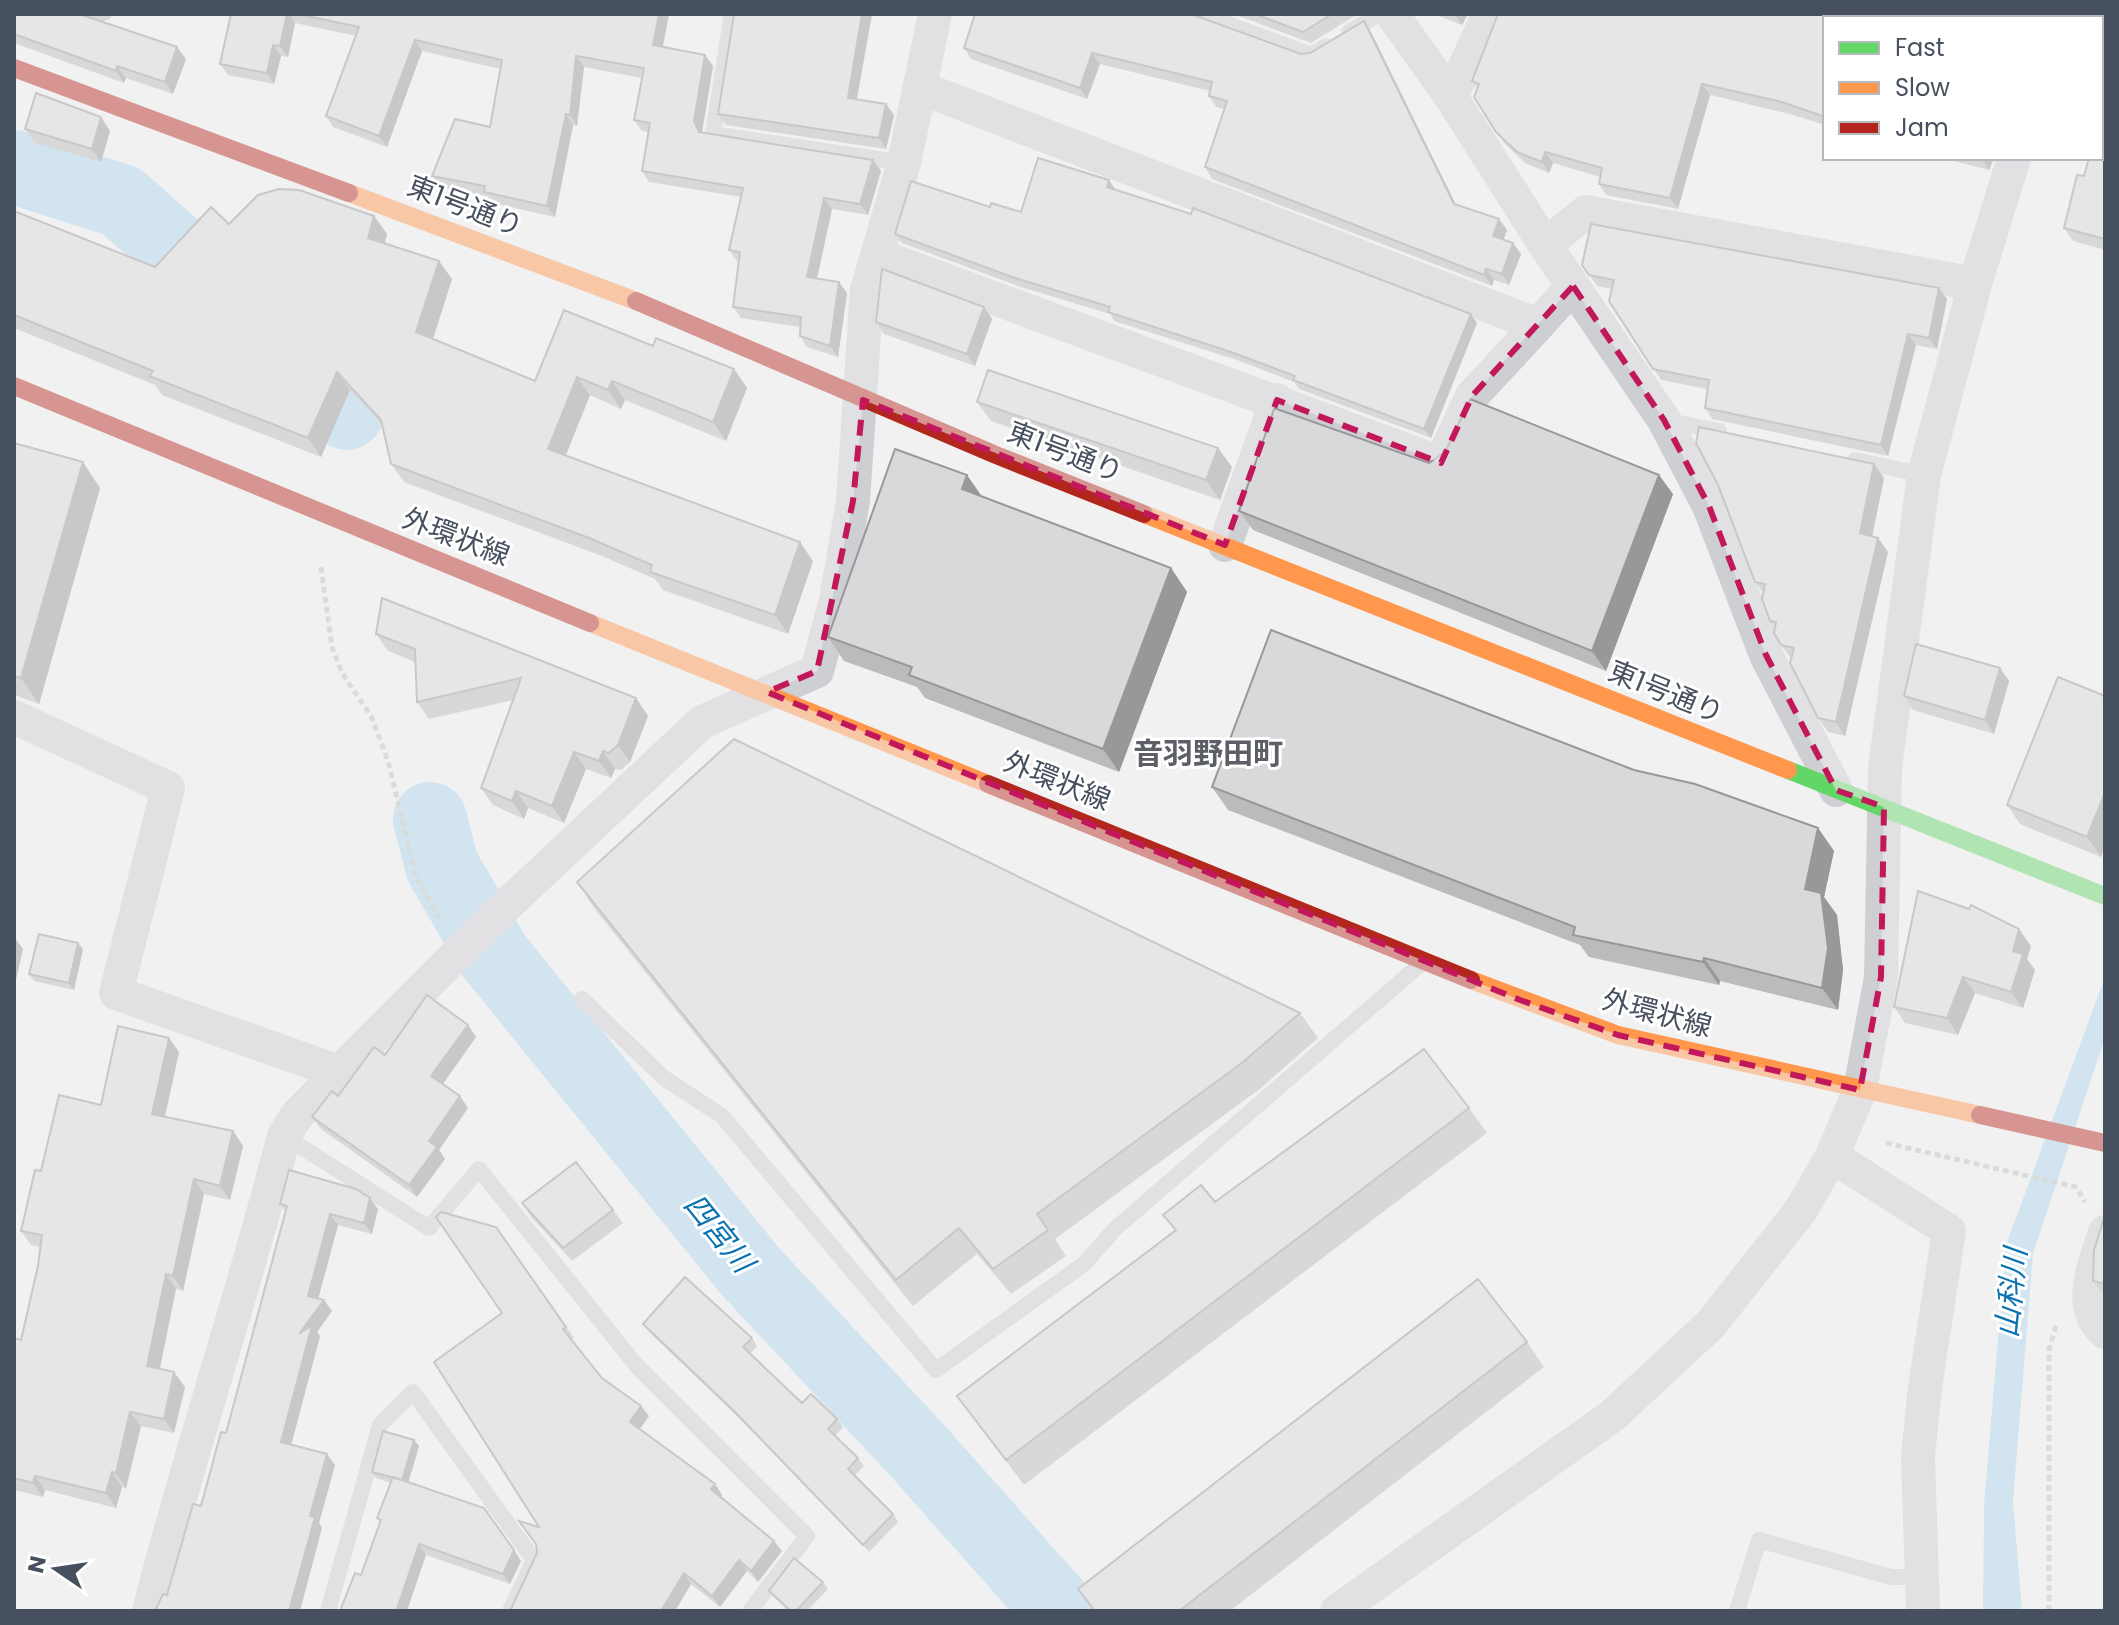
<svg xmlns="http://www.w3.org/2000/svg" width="2119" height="1625" font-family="Poppins,'Noto Sans JP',sans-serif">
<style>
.water{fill:#a9d6f0}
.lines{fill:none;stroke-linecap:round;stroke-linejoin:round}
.river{stroke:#a9d6f0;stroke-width:74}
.path{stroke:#b9c6c4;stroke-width:5;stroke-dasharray:6 4;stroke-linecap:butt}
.lane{stroke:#cdcfd2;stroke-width:16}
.street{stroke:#cdcfd2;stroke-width:34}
.fast{stroke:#63d668;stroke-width:18}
.slow{stroke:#ff974d;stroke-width:18}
.jam{stroke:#b3261e;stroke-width:18}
.wall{fill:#bbbbbc}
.shaded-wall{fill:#989899}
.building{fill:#d9d9db;stroke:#989899;stroke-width:2}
.marked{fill:none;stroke:#c2185b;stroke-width:6;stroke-dasharray:16 10;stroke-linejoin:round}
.labels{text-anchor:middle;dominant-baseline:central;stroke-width:6;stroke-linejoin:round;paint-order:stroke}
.street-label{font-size:28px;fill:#47505e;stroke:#fff}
.neighbourhood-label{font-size:30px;font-weight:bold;fill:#5c5f65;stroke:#fff}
.water-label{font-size:30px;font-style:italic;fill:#0873b0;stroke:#fff}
</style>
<rect width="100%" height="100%" fill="#f2f1f1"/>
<path class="water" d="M2105,977v61l-72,215 -20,249 9,109h-39l1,-106 22,-260z"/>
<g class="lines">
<path class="river" d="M14,167l107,34 176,156 50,56
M430,819l12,47 52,90 256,315 166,178 144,162"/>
<path class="path" d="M321,567l11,80 10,26 29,43 17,45 28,116 23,41
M1886,1143l190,44 9,15
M2049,1611v-261l7,-25"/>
<path class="lane" d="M732,14l-19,120 191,29
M1201,14l111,41 14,-9
M1349,32l30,-18
M1664,420l55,11
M1855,460l69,15
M582,999l82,79 58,38 214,254 148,-106 32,-36 307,-266
M284,1136l145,92 50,-59 157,196 171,171 -57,75
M328,1611l52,-186 33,-33 121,168 -24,51
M1737,1611l22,-71 132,37h31"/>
<path class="street" d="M1392,14l59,83 94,148 119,175 45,86 57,149 70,135
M2062,18l1,-4
M921,88l617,237 35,-39
M1451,97l38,-83
M1545,245l41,-33 389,72
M877,255l564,208 31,-67 66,-71
M1225,545l52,-145
M14,717l154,71 -52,205 223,79
M1832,1156l117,75 -24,156 -7,69 5,155
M2105,1232c-10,33 -30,73 0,100
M149,1611c41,-160 94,-316 135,-475l13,-21 194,-195 211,-198 115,-51 19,-71 17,-99 14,-211 37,-127 31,-149
M1337,1611l275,-195 99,-92 90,-114 31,-54 28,-66 21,-113 4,-209 39,-293 51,-191 39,-126"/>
<path class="fast" d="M1788,770l317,126"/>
<path class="slow" d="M349,193l287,108
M1144,514l644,256
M590,623l398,161
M1471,980l147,55 362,80"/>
<path class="jam" d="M14,68l335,125
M636,301l360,154 148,59
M14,386l576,237
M988,784l483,196
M1980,1115l125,28"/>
</g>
<path class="wall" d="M14,14h98l-2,5 -9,3 85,37 -13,35 -47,-16 -2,5 -110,-40z
M231,14h438l-6,32 42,9 8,11 -11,66 171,28 8,11 -13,44 -36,-6 -15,69 30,15 -9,64 -31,-10 -7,-11v-9l-59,-9 -8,-11 6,-45 -2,-1 -8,-11 12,-53 -92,-15 -7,-11 6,-39 -6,-1 -8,-11 8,-42 -58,-11 -7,59 -4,-1 -18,92 -63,-14 -5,-7 -47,-9 -8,-11 58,-49 10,-58 -78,-18 -35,96 -54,-20 -7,-11 30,-80 -61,-13 -7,34 -7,-1 -7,28 -46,-9 -8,-11z
M734,14h138l-15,85 37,16 -8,34 -160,-24 -8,-11z
M1233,14h125l-47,29z
M1434,14h34l-6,11z
M1825,18v107l-35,-11 -80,-19 -32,114 -72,-14 -7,-11 1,-7 -47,-14 -4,10 -24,-10 -21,-20 -8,-11 -19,-44 -5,-7z
M1364,21l7,11 85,173 43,14 8,11 -4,10 18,14 -12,31 -15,-5 -2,6 -280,-107 -7,-12 19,-58 -8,-2 -7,-11 1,-5 -110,-27 -13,35 -116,-40 -7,-11 337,6 9,-1z
M101,117l9,14 -9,31 -66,-19 -10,-14z
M2105,157v93l-32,-9 -9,-13 20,-52z
M1942,158h52l-5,12z
M1109,180l6,10 362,133 -46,115 -132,-49 -5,-7 -57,-22 -123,-39 -4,-7 -89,-27 -119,-44 -7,-9 95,-27 31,5z
M14,211l141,56 74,-43 145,-8 13,18 -2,9 67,36 -19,60 102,42 118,-35 81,23 13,19 -21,53 -101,-41 -4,9 -31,-14 -24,60 247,106 -25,73 -125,-44 -8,-11 -53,-23 -198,-74 -13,-18 -8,-38 -33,-36 -29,67 -159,-62 -7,-10 -141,-57z
M1582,265l365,34 -10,50 -21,-4 -28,111 -176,-37 -7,-11 2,-19 -46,-9 -52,-79 3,-12 -15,-3z
M984,307l8,12 -17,47 -91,-32 -8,-12z
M977,402l241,46 14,19 -12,33 -229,-79z
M14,443l86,45 -61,216 -25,-9z
M1429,463l244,31 -67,177 -353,-141 -14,-19z
M1884,478l-12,58 6,2 10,14 -43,184 -17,-4 -10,-14 -27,-59 -10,-14 -6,-17 -5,-7 -7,-28 -8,-11z
M982,496l189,72 16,24 -68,180 -194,-74 -8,-11 -73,-26 -16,-24z
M376,634l260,64 12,18 -18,46 -9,8 -6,-1 -4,9 -25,-9 -22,54 -36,-15 -4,11 -31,-14 -12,-17 32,-88 -84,19 -12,-17 -2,-40 -27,-11z
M2000,668l9,13 -15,53 -81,-24 -9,-14z
M2105,696v150l-4,11 -81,-33 -13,-19z
M1634,770l184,58 16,23 -10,46 13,18 6,55 -5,40 -118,-29 -1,4 -130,-28 -9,-12 -352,-135 -16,-23z
M577,882l723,131 18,25 -57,50 -206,151 11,17 -55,38 -34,-40 -64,52 -319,-398z
M2031,946l-4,13 8,11 -12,38 -48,-15 -17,42 -53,-12 -11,-16z
M83,949l-9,41 -40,-9 -5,-7z
M468,1025l8,12 -33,47 25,24 -29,42 6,9 -28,38 -96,-68 -9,-12 73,-62z
M179,1052l-14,65 68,14 10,15 -13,54 -26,-6 -21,97 -7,-2 -16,80 25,18 -11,46 -33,-7 -15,62 -4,-1 -6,21 -71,-18 -2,7 -29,-7v-152l7,2 17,-74 2,-19 -9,-2 -10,-14 20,-60 60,-66z
M1469,1108l18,25 -463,352 -67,-89 218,-165 -12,-16 52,-13z
M522,1203l91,7 10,13 -51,38 -41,-44z
M280,1204l98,5 -6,25 -34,-9 -20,74 14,12 -15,21 3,4 -29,109 44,20 -16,58 3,5 -155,67 59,-162 60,-221z
M2105,1215v82l-12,-16z
M496,1227l78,111 -3,2 31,38 47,38 -9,13 75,55 7,11 -1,2 61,54 -24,31 -11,-11 -27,36 -29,-23 -16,27h-165l27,-58 2,-26 -37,-214z
M643,1324l109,14 5,8 -7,8 52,49 35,16 6,8 -8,9 23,22 6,8 -10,10 39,38 5,8 -29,30 -129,-133 -91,-87z
M1527,1342l17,25 -314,244h-137l-15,-22z
M414,1440l5,6 -11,37 113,78 -11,23 -84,-29 -65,20 19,-52 -3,-5 14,-35 -15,-5 -4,-6z
M823,1582l5,7 -21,22h-19l-14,-14 -5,-6z"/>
<path class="shaded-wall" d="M287,14h2l6,9 -7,34 -8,-11z
M659,14h10l-8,42 -8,-11z
M862,14h10l-17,95 -7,-11z
M1455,14h13l-6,11z
M1958,14h10v4h-11z
M1364,21l7,11 90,183 -7,-11z
M415,40l7,11 -35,96 -8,-11z
M273,45l8,11 -7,28 -7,-11z
M177,47l9,12 -13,35 -8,-12z
M1092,53l8,11 -13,35 -7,-11z
M705,55l8,11 -11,66h-3l-5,-11z
M576,56l8,11 -7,59 -7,-11z
M117,66l9,12 -2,5 -8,-12z
M1702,84l8,11 -32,114 -8,-11z
M886,104l8,11 -8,34 -7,-11z
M566,114l7,11 -18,92 -8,-11z
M101,117l9,14 -9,31 -9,-13z
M1545,152l8,11 -4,10 -7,-11z
M1982,158h12l-5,12 -7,-11z
M873,160l8,11 -13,44 -8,-11z
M1109,180l6,9 -2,7 -6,-9z
M824,198l8,11 -17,79 -8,-11z
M374,216l13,18 -6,22 -13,-18z
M1499,219l8,11 -6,17 -8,-11z
M1513,243l8,11 -12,31 -7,-11z
M439,261l13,18 -23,72 -13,-19z
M1486,269l8,11 -2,6 -8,-11z
M839,282l8,11 -9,64 -8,-11z
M1939,288l8,11 -10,50 -8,-11z
M984,307l8,12 -17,47 -8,-12z
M1471,314l6,9 -46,115 -7,-9z
M1908,334l8,11 -28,111 -7,-11z
M734,369l13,19 -21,53 -13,-19z
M337,372l13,18 -29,67 -13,-19z
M577,377l13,18 -29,72 -13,-18z
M612,381l13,19 -4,9 -13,-19z
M1218,448l14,19 -12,33 -14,-20z
M83,462l17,26 -61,216 -18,-26z
M1874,464l10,14 -14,69 -10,-14z
M967,475l16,23 -21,-9z
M1659,475l14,19 -67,177 -14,-20z
M1878,538l10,14 -43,184 -9,-14z
M800,542l13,19 -25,73 -13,-19z
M1171,568l16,24 -68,180 -16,-23z
M2000,668l9,13 -15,53 -9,-14z
M636,698l12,18 -18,46 -12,-17z
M603,751l12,18 -4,9 -12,-17z
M574,752l12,17 -22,54 -12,-17z
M516,791l12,17 -4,11 -12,-18z
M2105,793v53l-4,11 -14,-20z
M1818,828l16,23 -10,46 13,18 6,55 -5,40 -16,-22 -17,-99z
M2019,929l12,17 -4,13 8,11 -12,38 -12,-16 2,-41z
M14,937l9,12 -9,40z
M78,943l5,6 -9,41 -5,-7z
M1704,958l16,23 -1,4 -16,-23z
M1963,977l12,16 -17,42 -11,-17z
M468,1025l8,12 -36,51 -9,-12z
M169,1038l10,14 -17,77 -10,-15z
M460,1096l8,12 -29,42 6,9 -28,38 -8,-12 20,-44z
M233,1131l10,15 -13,54 -10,-14z
M194,1179l10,15 -21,97 -10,-15z
M370,1198l8,11 -6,25 -8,-11z
M330,1214l8,11 -22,82 -8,-11z
M166,1274l10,15 -19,92 -10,-15z
M324,1300l8,11 -15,21 3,4 -31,117 -8,-11 18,-108z
M174,1372l11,15 -11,46 -10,-14z
M641,1406l8,10 -11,16 -8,-10z
M130,1412l11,14 -15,62 -10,-15z
M414,1440l5,6 -12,41 -5,-7z
M327,1454l8,11 -16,58 3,5 -22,83h-11l21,-95z
M112,1472l10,15 -6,21 -10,-15z
M35,1476l10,14 -2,7 -10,-14z
M715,1484l7,11 -4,5 -7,-11z
M774,1541l8,10 -24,31 -7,-11z
M419,1544l7,11 -19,56h-9l-1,-2z
M514,1550l7,11 -11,23 -7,-10z
M739,1560l8,11 -27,36 -8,-11z
M684,1573l7,11 -16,27h-14z"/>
<path class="building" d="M14,14h65l98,33 -12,35 -48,-16 -1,5 -102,-37z
M231,14h56l-7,32 -7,-1 -6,28 -47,-9z
M298,14h361l-6,31 52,10 -11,66 5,11 174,28 -13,44 -36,-6 -17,79 32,5 -9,64 -30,-10 1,-19 -68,-10 7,-55 -11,-2 14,-62 -101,-17 8,-48 -16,-3 10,-52 -68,-12 -6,59 -4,-1 -19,92 -63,-14 1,-6 -53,-10 23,-57 35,8 12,-67 -87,-20 -36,96 -53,-20 33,-89z
M734,14h128l-14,84 38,6 -7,34 -161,-24z
M975,14h216l110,40 9,-1 54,-32 90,183 45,15 -6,17 20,7 -11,31 -16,-5 -2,6 -279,-108 22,-66 -18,-5 3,-14 -120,-29 -12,35 -116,-40z
M1255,14h77l-29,18z
M1498,14h355l16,4h-44v99l-43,-15 -80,-18 -32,114 -71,-14 3,-16 -57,-16 -3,10 -25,-10 -21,-20 -22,-35 5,-13 -7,-3z
M1879,14h79l-1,4h-79z
M36,93l65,24 -9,32 -67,-20z
M2101,156l4,1v82l-41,-11 13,-53 7,1 5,-18h12z
M1038,158l71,22 -2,7 84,27 2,-6 278,106 -47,115 -131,-49 2,-4 -64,-24 -123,-40 2,-5 -95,-29 -120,-44 16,-53 79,26 1,-4 30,9z
M279,189l20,1 75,26 -6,22 71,23 -23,71 119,49 29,-71 89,36 3,-8 78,31 -21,53 -101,-41 -4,9 -31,-13 -29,72 252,93 -25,73 -125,-43 2,-7 -63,-27 -198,-74 -10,-44 -44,-48 -29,66 -159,-62 4,-5 -139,-56v-104l141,56 56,-60 18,17 29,-29z
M1591,224l348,64 -10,50 -21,-4 -27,111 -176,-37 4,-28 -56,-11 -44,-68 5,-21 -25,-5 -7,-10z
M882,269l102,38 -17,47 -91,-32z
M988,370l230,78 -12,32 -229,-78z
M1470,399l189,76 -67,176 -353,-140 35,-103 155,55 16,-11z
M1699,427l175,37 -14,69 18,5 -42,184 -18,-4 -28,-55 4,-15 -13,-3 -7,-12 2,-11 -6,-1 -8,-22 3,-15 -10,-2 -37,-97 -22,-42z
M14,443l69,19 -62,216 -7,-2z
M895,449l72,26 -5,14 209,79 -68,181 -194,-74 3,-8 -84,-30z
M382,598l254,100 -18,47 -9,8 -6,-2 -4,10 -25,-9 -22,54 -36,-15 -4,10 -31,-13 40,-110 -104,24 -2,-53 -39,-15z
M1271,630l363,140 61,14 123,44 -13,61 16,4 7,55 -6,40 -118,-30 -1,4 -130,-27 2,-8 -363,-140z
M1916,644l84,24 -15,52 -81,-24z
M2058,677l47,19v97l-18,44 -80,-32z
M734,739l566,274 -57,49 -206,152 11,16 -55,39 -34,-41 -63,52 -319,-398z
M1918,891l51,18 2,-4 48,24 -6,22 10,3 -12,38 -48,-15 -16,41 -53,-11z
M39,934l39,9 -9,40 -40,-9z
M427,995l41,30 -37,51 29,20 -31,45 8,6 -28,38 -97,-68 20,-26 6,5 36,-49 11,8z
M118,1026l51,12 -17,76 81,17 -13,55 -26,-7 -21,97 -7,-2 -19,92 27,6 -10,47 -34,-7 -14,61 -4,-1 -6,21 -71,-17 -2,7 -19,-5v-140l7,2 17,-74 4,-31 -21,-4 14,-61 6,1 18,-76 42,10z
M1424,1049l45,59 -463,352 -49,-64 219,-166 -13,-15 38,-30 14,17z
M576,1162l37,48 -50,38 -41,-45z
M289,1170l67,19 14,9 -6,25 -34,-9 -22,82 16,4 -25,34 13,-9 -31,117 46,12 -17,62 5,1 -26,94h-134l8,-17 4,1 26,-91 8,2 20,-74 5,1 61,-227 -7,-2z
M441,1212l55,15 70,100 -3,2 39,49 39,28 -11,16 85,62 -4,5 63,52 -23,30 -12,-11 -27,36 -28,-23 -23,38h-151l27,-58 -1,-9 -17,-23 20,6 -105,-165 68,-49 -66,-96z
M2105,1215v69l-12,-3 1,-31z
M685,1277l67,61 -9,9 59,56 9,-9 26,25 -9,10 30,29 -10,11 45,45 -30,31 -129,-134 -91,-87z
M1478,1279l49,63 -348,269h-84l-17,-22z
M383,1431l31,9 -12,40 -30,-8z
M393,1477l91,31 30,42 -11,24 -84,-30 -22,65 5,2h-62l15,-38 6,2 20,-55 -4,-2z
M794,1558l29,24 -27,29h-5l-22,-20z"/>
<path d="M0 0H2119V1625H0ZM1573,286l91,134 45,86 57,149 70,135 48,17 -3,170 -21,113 -242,-55 -98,-35 -753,-308 50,-21 36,-170 10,-101 362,145 52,-145 164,63 31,-67z" fill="#f2f1f1" fill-opacity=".55" fill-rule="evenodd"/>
<path class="marked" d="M1573,286l91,134 45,86 57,149 70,135 48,17 -3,170 -21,113 -242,-55 -98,-35 -753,-308 50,-21 36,-170 10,-101 362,145 52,-145 164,63 31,-67z"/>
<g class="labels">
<g class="street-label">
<text transform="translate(465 206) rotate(21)">東1号通り</text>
<text transform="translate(1065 452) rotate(21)">東1号通り</text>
<text transform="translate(456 537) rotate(21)">外環状線</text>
<text transform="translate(1666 692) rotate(22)">東1号通り</text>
<text transform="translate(1057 781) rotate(22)">外環状線</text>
<text transform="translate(1657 1013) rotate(15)">外環状線</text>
</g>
<g class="neighbourhood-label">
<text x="1208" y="753">音羽野田町</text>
</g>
<g class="water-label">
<text transform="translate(719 1233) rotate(51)">四宮川</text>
<text transform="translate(2011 1293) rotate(-84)">山科川</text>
</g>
</g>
<rect width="2119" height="1625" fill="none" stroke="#47505e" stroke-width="32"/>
<rect x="1823" y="16" width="280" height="144" fill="#ffffff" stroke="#b5b9bf" stroke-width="2"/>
<rect x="1839" y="42" width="40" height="12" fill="#63d668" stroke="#b5b9bf" stroke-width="2"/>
<text x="1895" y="56" font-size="24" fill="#47505e">Fast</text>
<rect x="1839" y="82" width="40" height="12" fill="#ff974d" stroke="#b5b9bf" stroke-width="2"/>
<text x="1895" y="96" font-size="24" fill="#47505e">Slow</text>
<rect x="1839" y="122" width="40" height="12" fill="#b3261e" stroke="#b5b9bf" stroke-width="2"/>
<text x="1895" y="136" font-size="24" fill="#47505e">Jam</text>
<g transform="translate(56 1569) rotate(283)" stroke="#ffffff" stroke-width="6" paint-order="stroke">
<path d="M0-6L14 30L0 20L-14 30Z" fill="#47505e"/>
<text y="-12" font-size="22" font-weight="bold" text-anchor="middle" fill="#47505e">N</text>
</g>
</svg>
